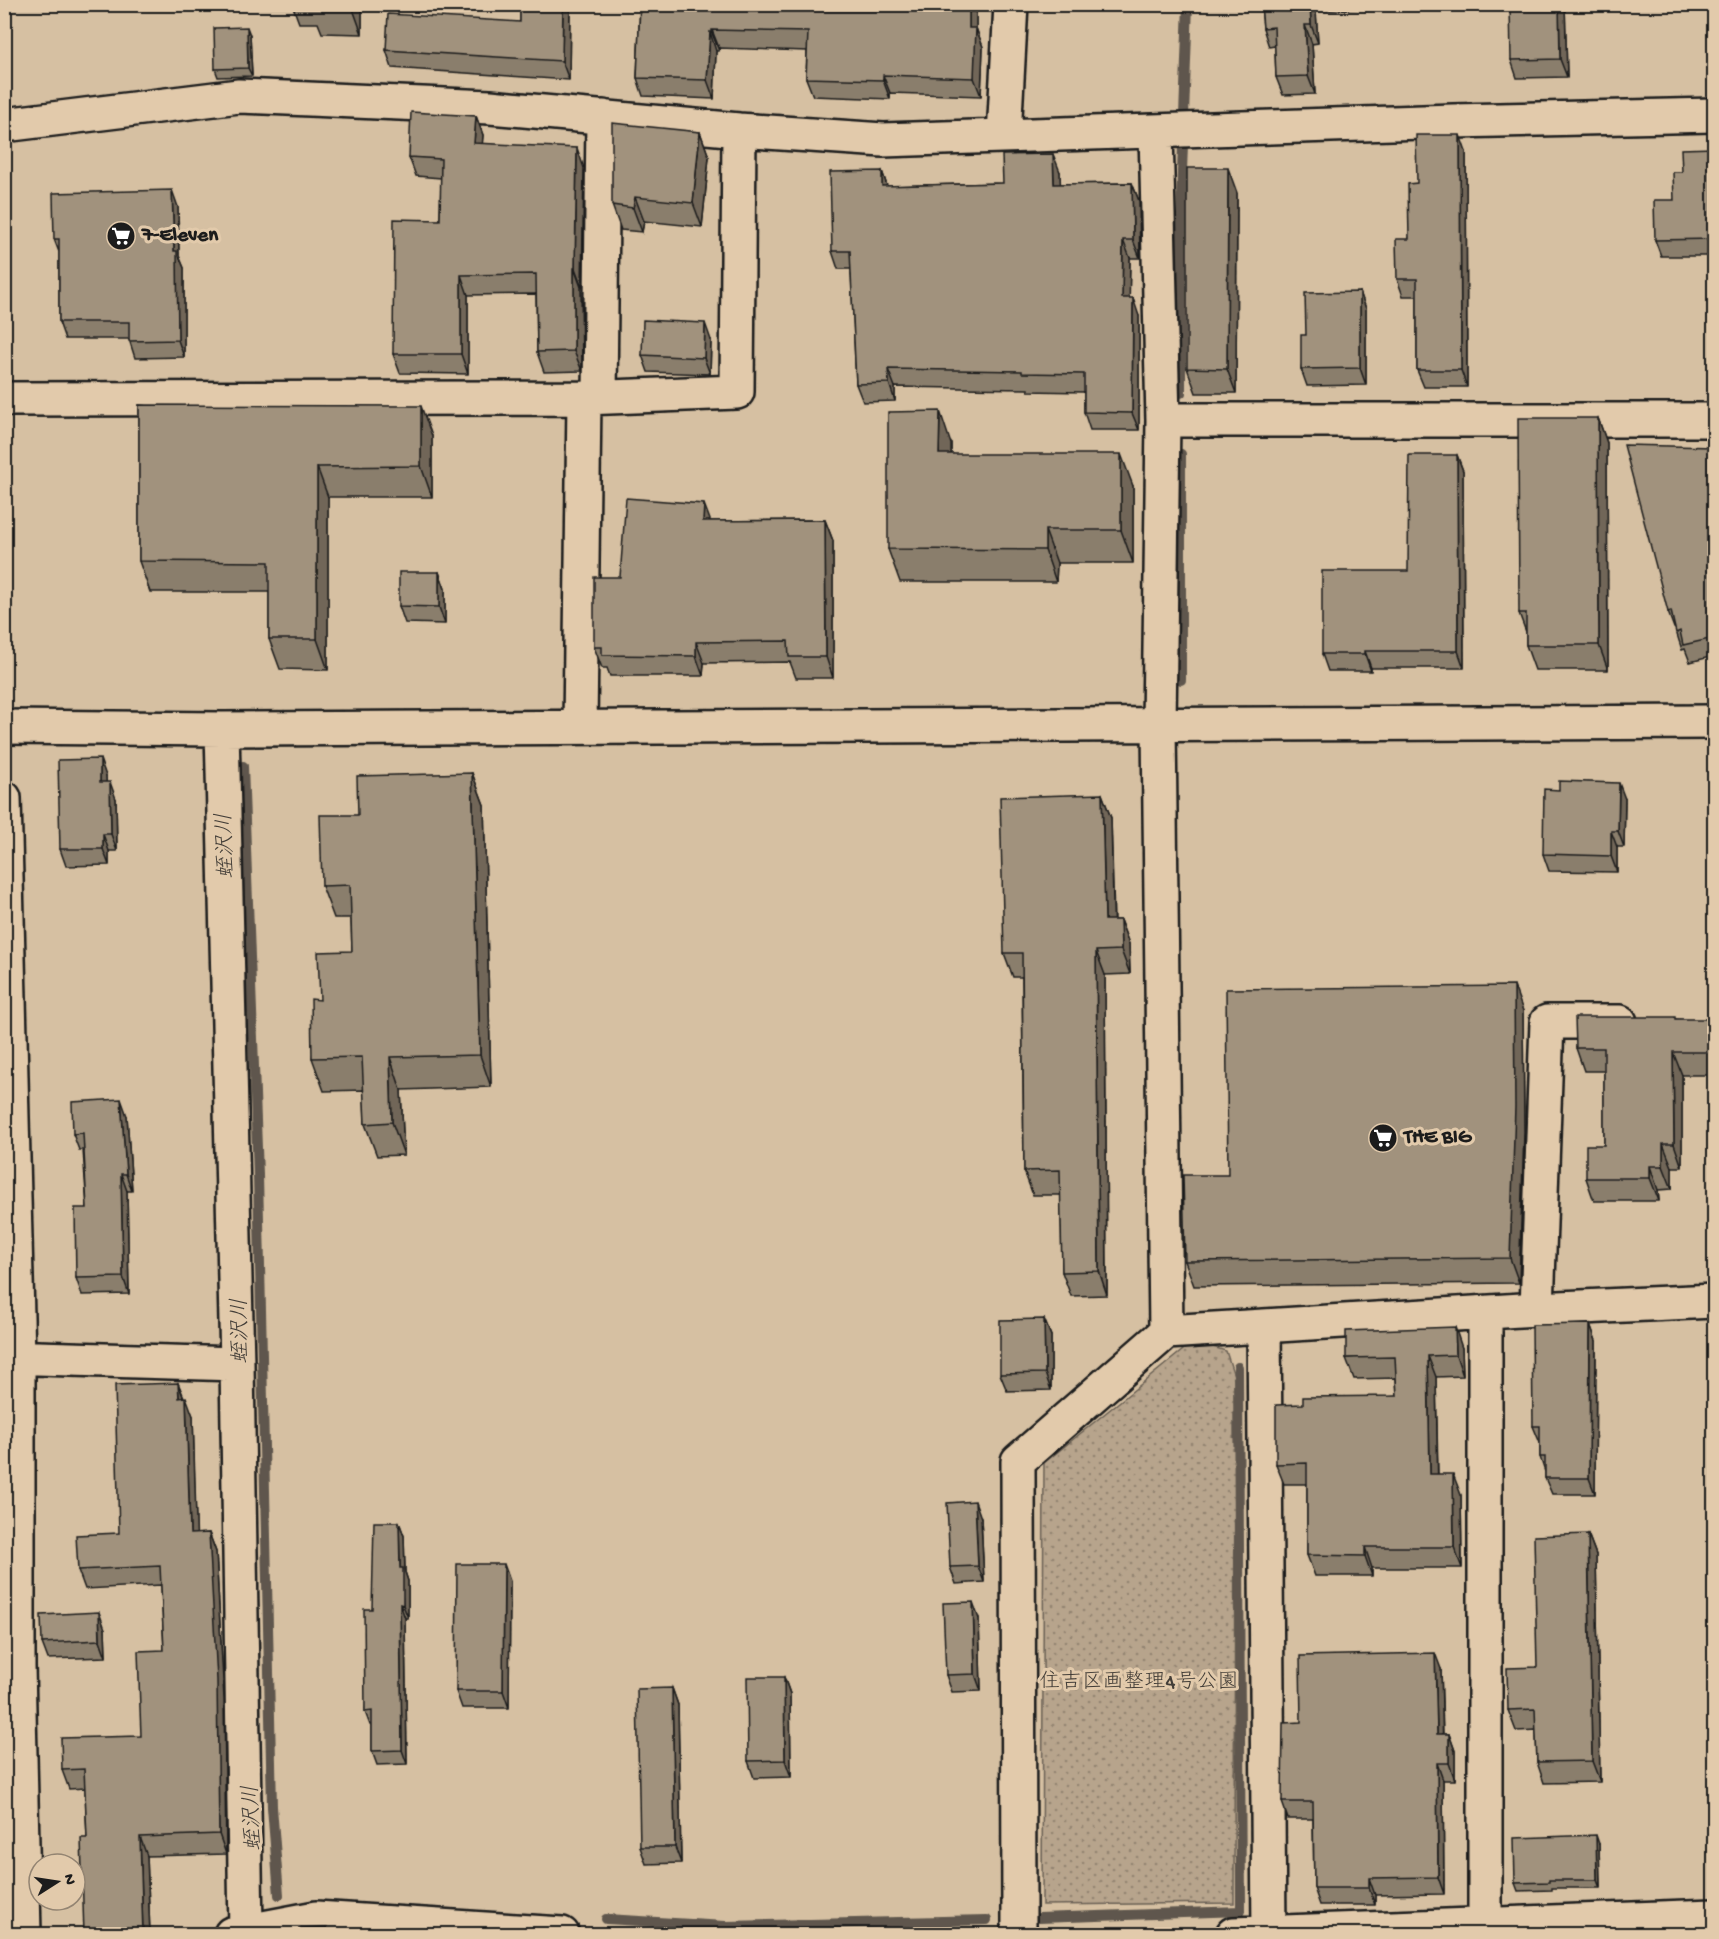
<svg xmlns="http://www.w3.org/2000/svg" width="1719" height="1939" font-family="'Gochi Hand','Klee One',sans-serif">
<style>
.green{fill:url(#green-dots);stroke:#6a6054;stroke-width:1.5}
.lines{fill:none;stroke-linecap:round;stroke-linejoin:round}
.stream{stroke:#5f574d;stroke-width:10}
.minor-casing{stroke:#1c1c1c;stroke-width:38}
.minor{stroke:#e2caab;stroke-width:33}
.wall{fill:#8a7e6c;stroke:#1c1c1c;stroke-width:1.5}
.shaded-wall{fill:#716658;stroke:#1c1c1c;stroke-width:1.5}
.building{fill:#a1927d;stroke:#1c1c1c;stroke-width:1.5}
.labels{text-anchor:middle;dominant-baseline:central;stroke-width:6;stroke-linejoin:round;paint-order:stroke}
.poi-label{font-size:21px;font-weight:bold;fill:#1c1c1c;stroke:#e2caab;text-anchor:start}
.park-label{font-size:21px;fill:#433e38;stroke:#e2caab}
.water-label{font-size:22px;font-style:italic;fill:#433e38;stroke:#e2caab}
</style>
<defs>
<pattern id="green-dots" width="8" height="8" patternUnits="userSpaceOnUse" patternTransform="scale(1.5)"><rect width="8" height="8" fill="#b7a48c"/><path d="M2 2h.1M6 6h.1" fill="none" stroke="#948572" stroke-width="1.8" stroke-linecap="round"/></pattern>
</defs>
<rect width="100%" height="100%" fill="#d6c0a2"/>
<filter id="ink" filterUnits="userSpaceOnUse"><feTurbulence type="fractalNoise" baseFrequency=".0167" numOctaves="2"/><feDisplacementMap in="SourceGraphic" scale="12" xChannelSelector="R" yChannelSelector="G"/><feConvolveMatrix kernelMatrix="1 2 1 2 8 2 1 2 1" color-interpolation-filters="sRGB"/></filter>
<g filter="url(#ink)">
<path class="green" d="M1206,1345l20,6 9,28 -1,524 -192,2 2,-442 144,-117z"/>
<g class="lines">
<path class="stream" d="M1181,393l1,-221 6,-168
M1181,454v226
M243,766l15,409 14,632 7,88
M1039,1918l202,-7 -3,-544
M606,1919l119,7 262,-6"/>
<g class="minor-casing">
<path id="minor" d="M4,125l235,-29 251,11 249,23 144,10 570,-19 261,-6
M1156,132l7,288
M1004,136l7,-132
M600,397l3,-280
M4,399l580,-1 153,-6 2,-262
M4,727l218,2 1492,-7
M580,727l4,-329
M222,729l15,635 9,568
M4,798l14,559v309l6,268
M1537,1309l10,-287h73
M1485,1313v611
M1264,1326l5,607
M1166,1332l-7,-607 4,-305h551
M4,1357l233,7
M231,1934l85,-16 246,16
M1019,1934l-1,-473 148,-129 371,-23 177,-8
M1233,1934l481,-18"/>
</g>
<use href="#minor" class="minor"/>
</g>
<path class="wall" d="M292,4h70v30l-40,-1 -4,-10h-19z
M520,4h50l-1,76 -177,-12 -6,-18 134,-28z
M640,4h336v24l7,19 -2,49 -91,-3v6l-77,-3 -7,-18 1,-27 -88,-3v3h-3l-2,48 -71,-3 -6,-18z
M1261,4h122v3l-67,4 2,32 -6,1 3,50 -32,1 -7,-18 -1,-31 -6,1 -6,-19z
M1565,4l2,73 -50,1 -6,-18z
M250,35l2,41 -34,1 -3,-8z
M476,116l7,19 -1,9 102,24 -2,119h-1l1,84 -38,1 -7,-20 -1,-58 -68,1v79l-68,-1 -7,-19 47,-134 1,-42 -25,-2 -7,-19z
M700,132l9,25 -7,70 -58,-6 -2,11 -21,-2 -9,-25z
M1714,148v108h-53l-6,-16 19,-40 8,-28z
M1466,152l1,235h-43l-7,-17v-74h-14l-6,-17 12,-40 8,-56z
M882,171l5,15 116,-3 57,-11v12l72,-1 7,18 1,57h-10l-1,40 10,18v114h-49l-6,-18v-20l-56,-1v-2l-133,-2v14l-32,1 -7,-18 -5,-115h-13l-6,-18z
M1237,193l-1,200h-40l-9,-25z
M178,207l1,49 5,12v89l-49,1 -6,-19h-64l-6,-17v-70l-5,-13z
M1360,292l6,17v76l-59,1 -6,-17 5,-34z
M711,340l-1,34 -62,-2 -6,-17z
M139,405l293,31v61h-104v173l-48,-1 -11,-30v-47h-119l-11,-31z
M1598,418l9,25 1,227h-73l-9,-25v-13l-7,-19z
M951,444v10l182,32v77h-76l-1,19h-156l-12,-33z
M1714,447v209l-24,6 -5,-13 -3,1 -7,-22h-1l-6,-16z
M1457,455l6,16 1,197h-93v3h-43l-6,-17 86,-83z
M825,520l8,21v137h-37l-6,-16 -86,1 -1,13h-93l-3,-8h-5l-8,-21 26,-70 90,-56z
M439,572l6,17v35l-40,-1 -6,-17z
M472,773l12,32 7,282 -90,3 3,65 -27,1 -12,-32 -1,-34 -40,1 -12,-33 8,-58 32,-49 -1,-33h-17l-12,-32 36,-71z
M106,776v6l10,17 1,52h-8v14l-43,1 -6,-17z
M1102,794l9,24 3,102h6l9,24 1,30 -25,1 2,320 -36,1 -9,-24 -1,-77h-28l-9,-24 -2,-194h-9l-9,-24z
M1625,799l-1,48h-7v25l-68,-1 -6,-17z
M1523,1011l1,121 -5,151 -325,3 -9,-25 43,-86z
M1676,1019l38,4v52h-32v92h-10v22l-14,1 1,11h-65l-8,-23 18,-33v-74h-20l-8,-23z
M127,1116l5,75h-5l2,103 -47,1 -6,-17 11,-70 -4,-58h-4l-6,-16z
M1044,1319l7,17v54l-44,1 -7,-17z
M1590,1324l6,17 -1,153h-43l-7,-16v-6l-5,-15v-14l-7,-17z
M1462,1348l1,28 -27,1 2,97 23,21 1,73h-90v8h-57l-8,-21v-71h-23l-8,-20 27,-60 94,-8 -1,-18 -42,1 -8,-21z
M178,1383l6,14 9,19 3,118 13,-1 7,19 8,147 2,155 -79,2 3,79h-66l3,-97 -2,-50 -16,1 -7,-19 79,-34 23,-86 -3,-65 -76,4 -7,-19 41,-37z
M981,1518l3,64 -28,2 -6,-17z
M399,1522l5,14 1,36 3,9v37h-3l2,146 -30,1 -5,-14v-26h-2l-5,-13 7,-103z
M1588,1534l8,21 4,227 -56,1 -7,-21 -1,-32 -20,1 -8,-21 29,-43z
M510,1581l-1,127h-47l-6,-17z
M979,1619l2,72 -29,1 -6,-17z
M105,1629l1,28 -58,2 -6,-16z
M1441,1669l2,65h6l6,17v29h-12l1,114 -69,1v10h-55l-6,-17 -1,-69h-25l-6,-17 19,-80z
M784,1677l6,17 1,83 -37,1 -6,-17z
M672,1688l6,17 3,158 -35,1 -6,-17z
M1599,1844l1,44h-48v2l-34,1 -3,-8z"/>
<path class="shaded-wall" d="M353,4h9v30l-9,-25z
M563,4h7l-1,76 -7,-19z
M969,4h7v32v-8l7,19 -2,49 -7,-18 -5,-50z
M1310,4h4l2,7 2,32 -7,-18z
M1559,4h6l2,73 -7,-18z
M1305,25l7,19 3,50 -7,-18z
M247,27l3,8 2,41 -4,-8z
M712,30l7,18v3l-7,-18z
M710,32l6,19 -2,48 -7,-19z
M883,75l7,18v6l-7,-19z
M476,116l7,19 -2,28 -7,-20z
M700,132l9,25 -7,70 -9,-24z
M1460,135l6,17 1,235 -6,-17z
M577,148l7,20 -2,119 -7,-19z
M1053,154l7,18 1,30 -7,-18z
M1228,168l9,25 -1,200 -9,-24z
M882,171l6,18 -6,-3z
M1132,183l7,18 1,57 -7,-18z
M172,190l6,17 1,49 5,12v89l-6,-17 -4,-89z
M635,197l9,24 -2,11 -9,-24z
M1123,240l7,18 -1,58 -7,-18z
M574,268l7,19 1,84 -8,-20z
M461,275l7,20v79l-7,-20z
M1360,292l6,17v76l-6,-17z
M1133,298l6,18v114l-7,-17z
M705,323l6,17 -1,34 -6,-16z
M888,369l7,18v14l-6,-18z
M421,406l11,30v61l-11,-31z
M940,411l11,33v42l-12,-32z
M1598,418l9,25 1,227 -9,-25z
M1121,454l12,32v77l-12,-33z
M1457,455l6,16 1,197 -6,-17z
M317,467l11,30v173l-11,-31z
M704,504l8,21 -9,-4z
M825,520l8,21v137l-7,-21z
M1045,530l12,33 -1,19 -11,-32z
M439,572l6,17v35l-6,-17z
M696,642l8,21 -1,13 -7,-20z
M1365,651l6,17v3l-6,-17z
M100,759l6,17 1,23 -7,-17z
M472,773l12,32 7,282 -11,-32z
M110,782l6,17 1,52 -6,-17z
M1619,783l6,16 -1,48 -6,-16z
M1102,794l9,24 3,127 -9,-25z
M1611,831l6,16v25l-6,-16z
M103,834l6,17v14l-6,-16z
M1120,920l9,24 1,30 -9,-24z
M1096,951l9,24 2,320 -8,-24z
M1514,986l9,25 1,121 -5,151 -9,-25z
M1673,1052l9,23v92l-8,-23z
M390,1057l11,33 3,65 -12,-33z
M121,1099l6,17 5,75 -6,-17z
M1663,1144l9,23v22l-9,-23z
M1650,1166l8,24 1,11 -9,-23z
M121,1174l6,17 2,103 -6,-17z
M1044,1319l7,17v54l-6,-17z
M1590,1324l6,17 -1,153 -6,-16z
M1455,1327l7,21 1,28 -7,-21z
M1428,1356l8,21 2,118 -8,-21z
M178,1383l7,19 -6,-4z
M186,1397l7,19 4,137 -7,-19z
M1453,1474l8,21 1,73 -8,-21z
M975,1501l6,17 3,64 -6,-16z
M399,1522l5,14 1,36 3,9v37l-5,-13 -3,-37z
M209,1533l7,19 8,147 2,155 -7,-20z
M1588,1534l8,21 4,227 -8,-21z
M1365,1547l7,21v8l-7,-20z
M504,1564l6,17 -1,127 -6,-17z
M973,1602l6,17 2,72 -6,-17z
M400,1604l5,14 2,146 -5,-14z
M99,1612l6,17 1,28 -6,-17z
M1435,1653l6,16 2,82 -6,-17z
M784,1677l6,17 1,83 -6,-17z
M672,1688l6,17 3,158 -6,-16z
M1449,1734l6,17v29l-6,-17z
M1437,1763l6,17 1,114 -6,-17z
M1596,1835l3,9 1,44 -3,-8z
M140,1837l7,19 3,79h-7z
M1369,1878l6,17v10l-6,-17z"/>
<path class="building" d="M313,4h40v5l-40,-1z
M520,4h43l-1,57 -176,-11 2,-36 132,8z
M640,4h329v24h7l-2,50 -91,-3v5l-77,-2 2,-46 -96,-2v3l-2,-1 -3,48 -70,-2z
M1261,4h49l1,21h-6l3,51 -32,1 -2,-50 -11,1z
M1510,4h49l1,55 -49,1z
M247,27l1,41 -33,1 -1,-41z
M411,112l65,4 -2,27 103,5 -2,120h-1v83l-37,1 -1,-78 -75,1v79h-68l1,-135 46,1 1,-61 -32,-2z
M612,123l88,9 -7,71 -58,-6 -2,11 -21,-3z
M1416,135h44l1,235h-44v-91h-20l-1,-40h13l-1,-55 9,-1z
M1714,148v91l-59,1 -1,-40h20l-1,-28h9l-1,-23z
M1053,154l1,30 78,-1 1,57h-10l-1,58h11l-1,115 -48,-1v-38l-62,-1v-2l-134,-2 1,14 -33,1 -6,-133h-18l-2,-79 52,-1v15l121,-3 -1,-28z
M1187,168h41l-1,201 -40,-1z
M172,190l2,61h3l1,89 -49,1v-19h-70v-83h-5l-1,-46z
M1360,292v76l-59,1v-34h5l-1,-42z
M643,320l62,3 -1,35 -62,-3z
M139,405l282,1v60l-104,1v172h-48v-77l-130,-1z
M940,411l-1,43h182v76h-76v20l-157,-1v-137z
M1518,418h80l1,227h-73v-32h-7z
M1624,445l90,2v191l-31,7 -3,-14 -4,2 -5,-22 -3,1z
M1409,455h48l1,196h-93v3h-43v-83h86z
M626,498l78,6 -1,17 122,-1 1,137h-37l-1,-16 -92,1v14l-94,-1v-8h-8v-70h26z
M399,572h40v35l-40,-1z
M100,759v23h10l1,52h-8v15h-43l-2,-89z
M472,773l8,282 -90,2 2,65 -27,2 -3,-67 -50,1 -1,-59 9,1 -2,-48 34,-1 -2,-66 -28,1 -2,-71h38l-1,-39z
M1559,781l60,2 -1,48h-7v25l-68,-2 1,-65 15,1z
M1102,794l3,126h15l1,30 -25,1 3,320 -37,1 -2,-102 -36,1 -2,-218h-18l-4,-156z
M1514,986l1,121 -5,151 -325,3 -2,-86h45l-2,-186z
M1575,1017h100v2h38l1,33h-41l1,92h-11v22h-13v12h-64v-33h18v-97h-28z
M121,1099l5,75h-5l2,103 -47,1 -1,-70h12l-4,-75 -10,1 -1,-32z
M1044,1319l1,54 -45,1v-54z
M1590,1324l-1,154h-44v-21h-5v-31h-7l-1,-101z
M1455,1327l1,28 -28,1 2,118h23l1,73h-89v9l-58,-1v-92l-31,1v-59l27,-1v-7l94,-1 -2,-39 -49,1v-27z
M178,1383l1,15 7,-1 4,137 19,-1 8,147 2,154 -79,3 3,98h-59l-3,-97h6l-3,-69 -22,1 -1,-32 80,-2 -3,-85 26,-1 -4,-84 -82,4 -2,-35 43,-2 -4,-148z
M975,1501l3,65 -28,1 -3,-64z
M374,1522h25l1,46h3v37l-3,-1 2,146 -30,1v-40l-7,1 -1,-103h8z
M1588,1534l4,227 -55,1 -2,-53 -27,1 -1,-42 30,-1 -3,-131z
M457,1564h47l-1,127h-47z
M973,1602l2,72 -29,1 -3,-72z
M99,1612l1,28 -58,3 -1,-28z
M1435,1653l2,81h12v29h-12l1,114 -69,1v10h-55l-1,-86h-31l1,-79 18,-1 -1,-66z
M747,1677h37l1,83 -37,1z
M672,1688l3,159h-35l-3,-158z
M1596,1835l1,45h-48v2l-34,1 -1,-45z
M327,1927v8h-28v-7z"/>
</g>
<defs>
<g id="supermarket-disc" transform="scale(1.5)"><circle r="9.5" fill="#1c1c1c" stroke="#e2caab"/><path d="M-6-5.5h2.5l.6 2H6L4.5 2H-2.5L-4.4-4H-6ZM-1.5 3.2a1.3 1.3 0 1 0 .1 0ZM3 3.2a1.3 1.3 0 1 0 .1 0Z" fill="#fff"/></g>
</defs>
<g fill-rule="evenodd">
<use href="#supermarket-disc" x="121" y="236"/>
<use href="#supermarket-disc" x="1383" y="1138"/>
</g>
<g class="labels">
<g class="poi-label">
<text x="142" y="236">7-Eleven</text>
<text x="1404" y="1138">THE BIG</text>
</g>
<g class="park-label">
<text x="1139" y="1683">住吉区画整理4号公園</text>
</g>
<g class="water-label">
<text transform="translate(227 846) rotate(-92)">蛭沢川</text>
<text transform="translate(242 1331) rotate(-91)">蛭沢川</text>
<text transform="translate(254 1818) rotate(-93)">蛭沢川</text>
</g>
</g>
<rect width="1719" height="1939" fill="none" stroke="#e2caab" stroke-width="24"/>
<rect x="12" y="12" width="1695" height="1915" fill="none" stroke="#1c1c1c" stroke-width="2" filter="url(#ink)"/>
<g transform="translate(57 1882) rotate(78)"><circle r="28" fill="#e2caab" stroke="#938472" stroke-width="1.5"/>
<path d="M0-4.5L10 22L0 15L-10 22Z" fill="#1c1c1c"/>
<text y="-9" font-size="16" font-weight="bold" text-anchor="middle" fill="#1c1c1c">N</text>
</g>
</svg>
